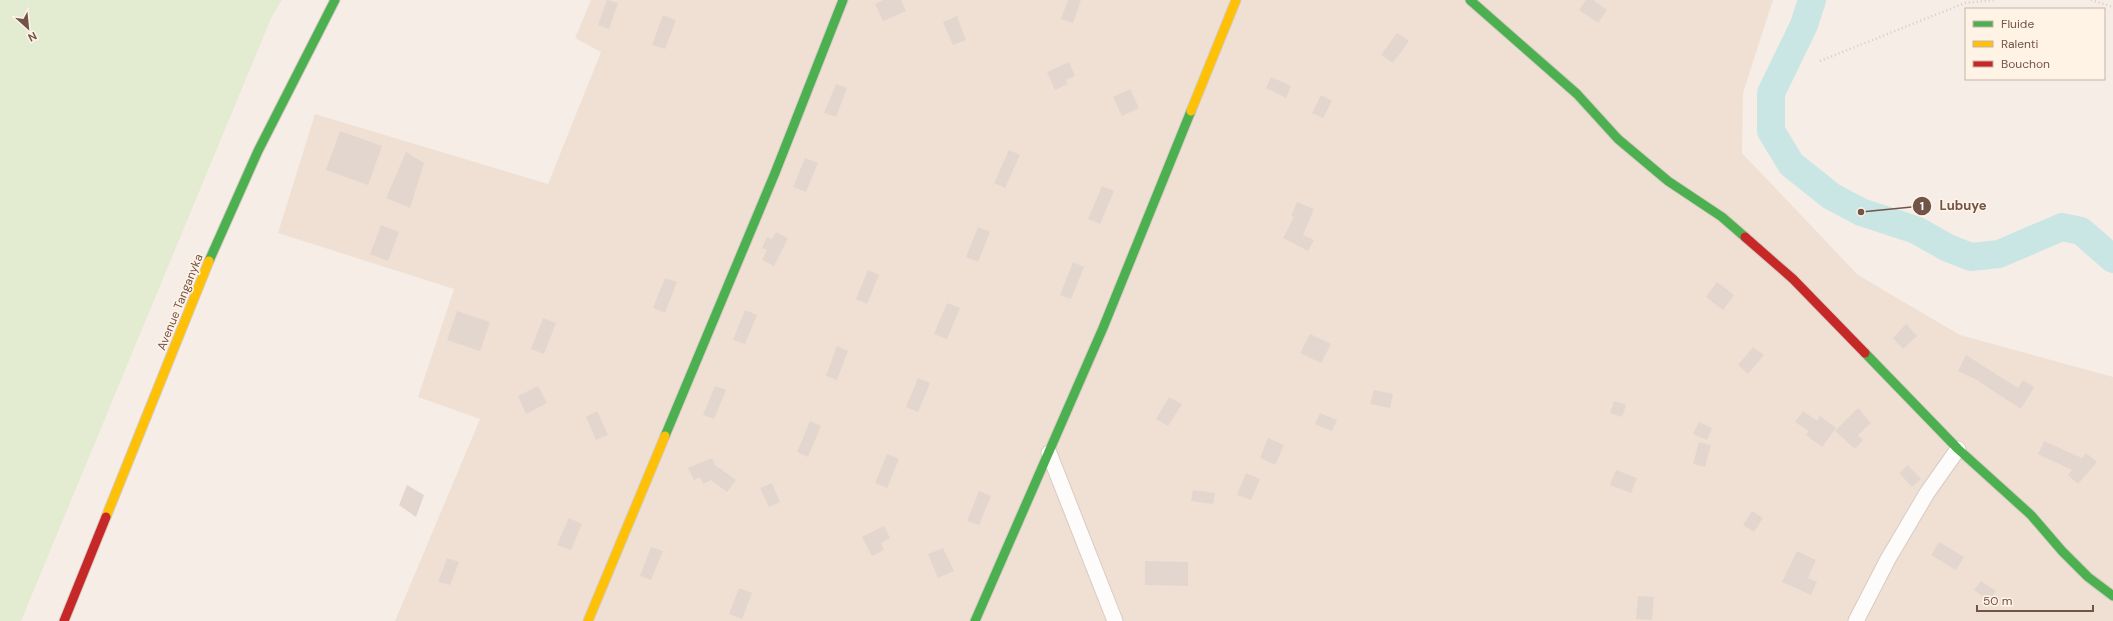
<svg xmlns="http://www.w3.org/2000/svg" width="2113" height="621" font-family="'DM Sans',sans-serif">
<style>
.residential{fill:#efe0d3}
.green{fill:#e3ebd1}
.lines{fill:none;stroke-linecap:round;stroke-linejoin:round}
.river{stroke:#c9e6e5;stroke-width:28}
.building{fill:#e2d6ce}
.street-casing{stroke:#d7cbc5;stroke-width:17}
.fast-casing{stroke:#d6cbc3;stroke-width:11}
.slow-casing{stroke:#d6cbc3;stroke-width:11}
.jam-casing{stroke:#d6cbc3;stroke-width:11}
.path{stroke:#d7ccc8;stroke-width:2.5;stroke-dasharray:1 3;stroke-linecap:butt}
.street{stroke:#fefcfb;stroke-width:15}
.fast{stroke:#4caf50;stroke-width:9}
.slow{stroke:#ffc107;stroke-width:9}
.jam{stroke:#c62828;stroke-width:9}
.labels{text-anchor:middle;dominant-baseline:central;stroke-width:3;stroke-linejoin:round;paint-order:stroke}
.street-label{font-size:12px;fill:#725348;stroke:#fff3e6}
.leader{fill:none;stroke:#725348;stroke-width:1.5}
.callout-dot{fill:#725348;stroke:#fff3e6;stroke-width:1.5}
.mark-label{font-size:12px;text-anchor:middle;font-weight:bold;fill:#fff}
.callout-label{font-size:13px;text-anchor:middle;font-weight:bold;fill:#725348;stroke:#fff3e6;stroke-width:3;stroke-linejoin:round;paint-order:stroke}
</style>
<rect width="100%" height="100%" fill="#f6eee6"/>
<path class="residential" d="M591,0h1182l-30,93 -1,60 116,122 102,60 153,42v244h-1718l85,-202 -62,-22 36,-108 -176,-56 37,-119 233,70 53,-132 -26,-14z"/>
<path class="green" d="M0,0h282l-10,16 -251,605h-21z"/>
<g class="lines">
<path class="river" d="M1812,0l-8,25 -33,68v38l20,33 40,32 30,16 55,18 32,18 23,9 28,-3 63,-27 19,4 32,28"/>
</g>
<path class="building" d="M607,0l11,3 -9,26 -11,-4z
M883,0h18l5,11 -23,10 -8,-17z
M1068,0h13l-8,23 -12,-4z
M1586,0h7l14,10 -9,13 -19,-13z
M663,15l13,5 -11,29 -13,-4z
M957,16l9,24 -13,5 -10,-23z
M1397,33l12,8 -16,22 -12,-8z
M1069,62l6,14 -9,4 2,4 -13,6 -8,-18z
M1271,77l20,9 -5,12 -20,-10z
M836,84l11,4 -11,29 -12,-4z
M1130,89l9,19 -17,8 -9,-19z
M1321,95l11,6 -9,17 -11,-5z
M340,131l42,15 -14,39 -42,-15z
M1009,150l11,5 -15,33 -11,-5z
M406,152l18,11 -14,45 -24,-10z
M805,158l13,5 -12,29 -13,-5z
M1102,186l12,5 -14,33 -12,-5z
M1297,202l17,7 -11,26 11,5 -6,11 -25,-13 11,-21 -3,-1z
M381,225l18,7 -11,29 -18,-7z
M978,227l12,5 -12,30 -12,-5z
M776,232l12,6 -14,28 -12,-6 5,-10 -5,-2 5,-11 5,2z
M1073,262l11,5 -13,32 -11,-4z
M868,270l11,5 -12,29 -11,-5z
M665,278l12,4 -12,31 -12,-5z
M1717,282l17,13 -11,15 -17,-13z
M947,303l13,5 -13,31 -13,-5z
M745,310l12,5 -12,29 -12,-4z
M457,311l33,11 -10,29 -33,-11z
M543,318l13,5 -12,31 -13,-5z
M1906,324l11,12 -14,13 -10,-11z
M1310,334l21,10 -10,19 -21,-10z
M837,346l11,5 -11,29 -11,-4z
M1753,347l11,8 -16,19 -10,-9z
M1966,355l52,33 5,-8 11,7 -13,22 -46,-30 -17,-8z
M918,378l12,5 -12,29 -12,-5z
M538,386l9,17 -21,11 -8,-18z
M715,386l11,4 -12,29 -11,-4z
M1374,390l19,4 -3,14 -20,-4z
M1169,397l13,7 -14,22 -12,-7z
M1614,401l12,4 -4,12 -12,-4z
M1858,408l13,15 -13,12 5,5 -8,9 -20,-18z
M597,411l11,24 -12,5 -10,-23z
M1803,411l14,10 3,-5 16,12 -14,19 -16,-12 3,-4 -14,-9z
M1320,413l17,7 -5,11 -17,-7z
M810,421l11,5 -13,31 -11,-5z
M1699,422l13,6 -5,12 -14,-6z
M1268,438l16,7 -9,20 -15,-7z
M2044,441l38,17 4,-5 11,9 -19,22 -10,-9 4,-5 -34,-16z
M1699,442l12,3 -6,22 -12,-3z
M887,454l12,5 -12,29 -12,-5z
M712,458l3,7 21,15 -9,12 -16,-12 -8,4 -3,-7 -6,3 -6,-12z
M1908,465l13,14 -9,8 -13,-14z
M1616,470l21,8 -6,15 -21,-8z
M1246,473l14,6 -9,21 -14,-5z
M772,483l8,19 -11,5 -9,-19z
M407,485l17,10 -8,22 -17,-12z
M1193,490l22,3 -2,11 -22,-3z
M979,491l12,5 -12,29 -12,-4z
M1752,511l11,7 -9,14 -11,-7z
M569,518l13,6 -11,26 -14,-5z
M884,526l6,12 -9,5 3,7 -12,6 -10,-19z
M1939,542l25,15 -8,13 -25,-15z
M651,547l12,4 -12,29 -11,-4z
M943,548l11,23 -16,7 -10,-24z
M1797,551l19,9 -8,18 9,4 -6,13 -29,-13z
M447,558l12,4 -9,23 -12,-3z
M1145,561l43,1v24l-43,-1z
M1981,581l15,10 -7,10 -15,-11z
M739,588l13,5 -10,26 -13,-5z
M1638,596l16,1 -2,23 -16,-1z"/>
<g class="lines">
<g class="street-casing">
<path id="street" d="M1049,453l66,168
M1856,621l32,-62 39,-66 31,-44"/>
</g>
<g class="fast-casing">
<path id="fast" d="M1470,0l107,94 41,45 50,42 54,36 23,20
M209,261l49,-110 77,-151
M1865,353l93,96 73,66 31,36 26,26 25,19
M665,436l110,-263 68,-173
M975,621l128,-293 88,-217"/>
</g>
<g class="slow-casing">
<path id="slow" d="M1191,111l45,-111
M106,517l103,-256
M588,621l77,-185"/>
</g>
<g class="jam-casing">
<path id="jam" d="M1745,237l48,42 72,74
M64,621l42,-104"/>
</g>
<path class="path" d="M2091,0l22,7
M1820,61l145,-58 30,-3"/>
<use href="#street" class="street"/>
<use href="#fast" class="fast"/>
<use href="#slow" class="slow"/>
<use href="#jam" class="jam"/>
</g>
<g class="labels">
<g class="street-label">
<text transform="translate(180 302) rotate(-68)">Avenue Tanganyka</text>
</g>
</g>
<path class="leader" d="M1861 212L1922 206"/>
<g class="callout-dot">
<circle cx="1861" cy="212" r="4"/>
<circle cx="1922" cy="206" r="10"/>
</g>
<g class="mark-label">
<text x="1922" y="210">1</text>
</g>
<g class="callout-label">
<text x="1963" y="210">Lubuye</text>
</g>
<rect x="1965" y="8" width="140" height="72" fill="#fff3e6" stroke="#c7b3a7"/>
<rect x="1973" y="21" width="20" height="6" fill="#4caf50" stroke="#c7b3a7"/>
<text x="2001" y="28" font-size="12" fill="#725348">Fluide</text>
<rect x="1973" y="41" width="20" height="6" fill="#ffc107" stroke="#c7b3a7"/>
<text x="2001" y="48" font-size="12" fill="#725348">Ralenti</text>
<rect x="1973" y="61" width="20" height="6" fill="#c62828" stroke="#c7b3a7"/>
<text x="2001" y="68" font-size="12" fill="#725348">Bouchon</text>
<g transform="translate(28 28) rotate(153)" stroke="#fff3e6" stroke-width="3" paint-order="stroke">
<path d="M0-3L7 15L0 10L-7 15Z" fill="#725348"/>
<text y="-6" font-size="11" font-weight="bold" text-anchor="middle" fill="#725348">N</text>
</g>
<path d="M1977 605v6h116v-6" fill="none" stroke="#725348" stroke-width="2"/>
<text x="1983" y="605" font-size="12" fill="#725348" stroke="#fff3e6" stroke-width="3" paint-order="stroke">50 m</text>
</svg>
